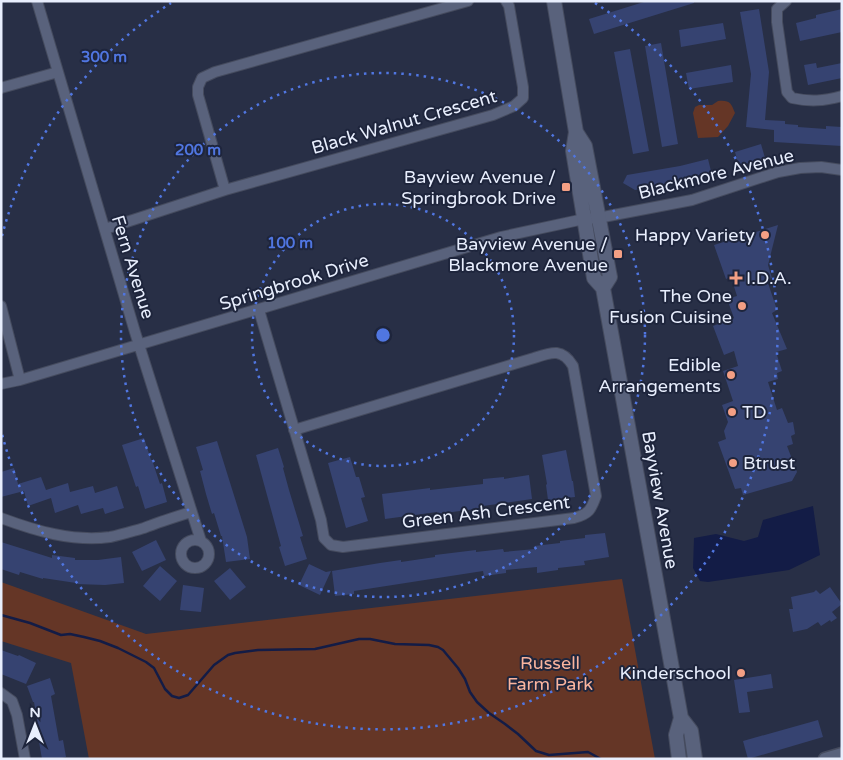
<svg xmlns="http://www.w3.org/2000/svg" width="843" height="760" font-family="'Varela Round',sans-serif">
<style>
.green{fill:#653626}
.water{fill:#131c46}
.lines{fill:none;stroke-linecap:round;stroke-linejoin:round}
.stream{stroke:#131c46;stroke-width:2.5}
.building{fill:#364371}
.minor-casing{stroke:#454b5e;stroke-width:12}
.tertiary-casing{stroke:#454b5e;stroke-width:15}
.secondary-casing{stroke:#454b5e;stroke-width:16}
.minor{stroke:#59627c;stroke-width:10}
.tertiary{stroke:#59627c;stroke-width:12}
.secondary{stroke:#59627c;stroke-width:14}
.ring{fill:none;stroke:#5076e1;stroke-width:2.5;stroke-dasharray:2.5 5}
.poi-dot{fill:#f39f84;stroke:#1e253c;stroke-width:2}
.labels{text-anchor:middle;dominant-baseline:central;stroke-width:4;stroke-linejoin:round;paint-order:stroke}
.street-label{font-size:18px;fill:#e8eefd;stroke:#1e253c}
.poi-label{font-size:18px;fill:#e8eefd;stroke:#1e253c;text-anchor:end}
.park-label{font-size:18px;fill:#fab49e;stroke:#1e253c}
.centre{fill:#5076e1;stroke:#1e253c;stroke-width:2.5}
.ring-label{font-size:15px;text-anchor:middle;font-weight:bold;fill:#5076e1;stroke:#1e253c;stroke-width:4;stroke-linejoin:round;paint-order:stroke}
</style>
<rect width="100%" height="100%" fill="#282f46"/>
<path class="green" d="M718,101c12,-1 13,2 17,12l-7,13 -10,11 -20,1 -5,-25 2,-6 4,-2h13z
M622,579l33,180h-566l-18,-96 -70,-22v-59l145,52z"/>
<path class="water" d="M813,506l7,49 -31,15 -81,12 -8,-1 -7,-13 1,-30 22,-4 28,7 14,-4 5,-17z"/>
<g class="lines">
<path class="stream" d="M1,615l29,8 31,12 9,-1 14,3 16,4 18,7 28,14 8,6 11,21 7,7 7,2 9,-3 26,-30 14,-10 7,-2 23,-3 57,-1 44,-10h11l25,5 34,1 9,2 5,3 15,18 7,11 5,13 7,10 12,11 16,11 13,10 18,17 13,4 39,-3 13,7"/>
</g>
<path class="building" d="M647,1h47v2l-100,31 -5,-15z
M759,9l10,63 -4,48 20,1v3l13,1v2l28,2v-3l16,1v19l-68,-4v-12l-28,-3 5,-53 -11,-62z
M842,9v23l-42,9 -4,-18 20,-5v-3z
M723,23l3,16 -45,8 -2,-17z
M661,43l17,101 -16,3 -17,-101z
M630,49l19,102 -16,3 -19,-102z
M816,63l1,5 25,-5v15l-34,7 -4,-20z
M731,65l2,17 -44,7 -3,-16z
M761,144l4,14 -26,8 -4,-14z
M708,159l4,16 -31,6v1l-46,8 -12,-7 4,-8 53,-9z
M778,225l-10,40 4,13 -5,2 10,30 -5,3 15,36 -11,3 6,19 -5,2 1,6 -10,3 9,28 5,-2 6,15 5,-1 2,12 -4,2 2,8 -6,2 10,26 -5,9 -49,14 -2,-7 -6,1 -17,-47 8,-3 -2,-8 4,-9 -6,-17 11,-4 -10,-30 15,-5 -4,-15 -10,4 -11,-29 21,-8 -7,-19 10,-3 -6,-19 -5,2 -12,-34z
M144,438l7,22h1l8,24 2,-1 5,19 -22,7 -7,-23 -2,1 -14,-42z
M217,441l30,96 3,22 -24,3 -4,-26h-1l-7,-23 -2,1 -6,-20 -6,-23 3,-1 -7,-23z
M278,448l6,19 -1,1 6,22 14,46 -3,1 7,22 -22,7 -6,-19 2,-1 -25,-91z
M566,450l6,31h1l2,16 -27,3 -2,-15 1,-1 -5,-29z
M350,457l6,20h3l6,20 -4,1 7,23 -22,7 -18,-65z
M14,468l4,16 23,-7 5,13 22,-7 2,9 23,-6 2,7 22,-7 7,22 -19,6 -2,-6 -22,6 -3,-9 -23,8 -4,-15 -23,8 -4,-15 -23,6v-25z
M529,475l3,24 -49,7v2l-46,6v-2l-52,7 -3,-25 48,-6v2l53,-6v-5l21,-2v2z
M605,533l4,24 -25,4 1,4 -27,3v2l-21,3v-6l-31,3v3l-22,3 -1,-5 -129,20v3l-19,2 -3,-25 48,-8 21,-3v2l34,-5v-2l41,-5v2l27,-3 1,3 31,-3 -1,-3 26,-3v-2l25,-3v-3z
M156,540l10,20 -24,11 -10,-19z
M1,542l51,16v-3l23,3v2h23l23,-3 3,26 -19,2 -29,-1v-1l-33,-5v1l-23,-7 -1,3 -18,-6z
M309,564l17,8 5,-1 -11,24 -21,-10z
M160,566l17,15 -17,20 -17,-15z
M230,568l16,19 -16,13 -16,-19z
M183,585l21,3 -3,24 -21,-2z
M830,587l12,17 -10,8 5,6 -6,4 -1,-2 -9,6 -3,-4 -11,7 -14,3 -4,-23h4l-2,-12 23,-5 2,-2 4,4z
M1,650l17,6 1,-1 17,8 -10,21 -25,-10z
M771,674l2,14 -26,4 3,20 -11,1 -5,-33z
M50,678l5,16 -4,2 8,45 4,-1 3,17 -8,2h-16l-6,-34h2l-4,-23h-1l-6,-16z
M818,720l5,17 -75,22 -5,-18z"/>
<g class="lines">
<g class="minor-casing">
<path id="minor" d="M37,1l98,331 66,209
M786,1l-9,8v13l10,70 5,6c19,4 31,3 50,-2
M1,88l57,-16
M225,190l-27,-95v-8l4,-9 13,-6 253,-71
M105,229l120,-39 268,-75 21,-9 9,-8v-11l-14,-81 -3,-5
M1,306l19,74
M259,310l62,210 3,18 7,7 12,2 231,-29c15,-4 17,-8 22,-22l-23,-130c-11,-18 -21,-14 -39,-8l-240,72
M1,384l19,-4 481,-143 83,-18 14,-1 94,-18 86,-28 22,-4 21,-1 21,3
M1,518c35,13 72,24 109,19 11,-2 23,-6 34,-9 15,-6 31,-11 47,-16
M181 554a14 14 0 1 1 28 0a14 14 0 1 1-28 0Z
M1,693l11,8 5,14 8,44"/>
</g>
<g class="tertiary-casing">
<path id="tertiary" d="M825,759l17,-5"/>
</g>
<g class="secondary-casing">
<path id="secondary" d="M554,1l22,131 -3,19 21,127 9,10 78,430 10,13 4,28
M576,132l9,14 25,131 -7,11
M679,759l-3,-24 5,-17"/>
</g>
<use href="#minor" class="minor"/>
<use href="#tertiary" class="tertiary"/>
<use href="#secondary" class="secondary"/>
</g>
<g class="ring">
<circle cx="383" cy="335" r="131"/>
<circle cx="383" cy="335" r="262"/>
<path d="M2 236A394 394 0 0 1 171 3M595 3A394 394 0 1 1 2 434"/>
</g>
<g class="poi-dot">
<rect x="561" y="182" width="10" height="10" rx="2.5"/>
<circle cx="765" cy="235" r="5"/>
<rect x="613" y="249" width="10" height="10" rx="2.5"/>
<path d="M733.5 270.5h5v5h5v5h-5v5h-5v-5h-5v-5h5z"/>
<circle cx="742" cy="306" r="5"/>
<circle cx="731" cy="375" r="5"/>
<circle cx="732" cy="412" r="5"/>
<circle cx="733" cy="463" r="5"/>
<circle cx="741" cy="673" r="5"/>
</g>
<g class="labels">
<g class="street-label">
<text transform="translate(404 122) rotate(-16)">Black Walnut Crescent</text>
<text transform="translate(716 174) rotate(-14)">Blackmore Avenue</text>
<text transform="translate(133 267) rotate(73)">Fern Avenue</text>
<text transform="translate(294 282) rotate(-17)">Springbrook Drive</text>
<text transform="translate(660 500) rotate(80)">Bayview Avenue</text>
<text transform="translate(486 512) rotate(-7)">Green Ash Crescent</text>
</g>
<g class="poi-label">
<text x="556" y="177">Bayview Avenue /<tspan x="556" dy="21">Springbrook Drive</tspan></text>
<text x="755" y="235">Happy Variety</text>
<text x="608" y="244">Bayview Avenue /<tspan x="608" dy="21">Blackmore Avenue</tspan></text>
<text x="746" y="278" text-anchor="start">I.D.A.</text>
<text x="732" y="296">The One<tspan x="732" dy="21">Fusion Cuisine</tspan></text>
<text x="721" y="365">Edible<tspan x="721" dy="21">Arrangements</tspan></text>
<text x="742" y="412" text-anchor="start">TD</text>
<text x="743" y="463" text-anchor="start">Btrust</text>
<text x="731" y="673">Kinderschool</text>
</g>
<g class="park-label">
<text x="550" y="663">Russell<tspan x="550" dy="21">Farm Park</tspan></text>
</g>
</g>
<circle cx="383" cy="335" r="8" class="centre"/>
<g class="ring-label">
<text x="104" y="62">300 m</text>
<text x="198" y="155">200 m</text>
<text x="290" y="248">100 m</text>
</g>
<rect width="843" height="760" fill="none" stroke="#e8eefd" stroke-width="5"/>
<g transform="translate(35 725)" stroke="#1e253c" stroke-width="4" paint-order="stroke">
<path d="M0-4L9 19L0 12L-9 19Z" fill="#e8eefd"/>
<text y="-8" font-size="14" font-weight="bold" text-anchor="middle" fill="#e8eefd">N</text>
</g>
</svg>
